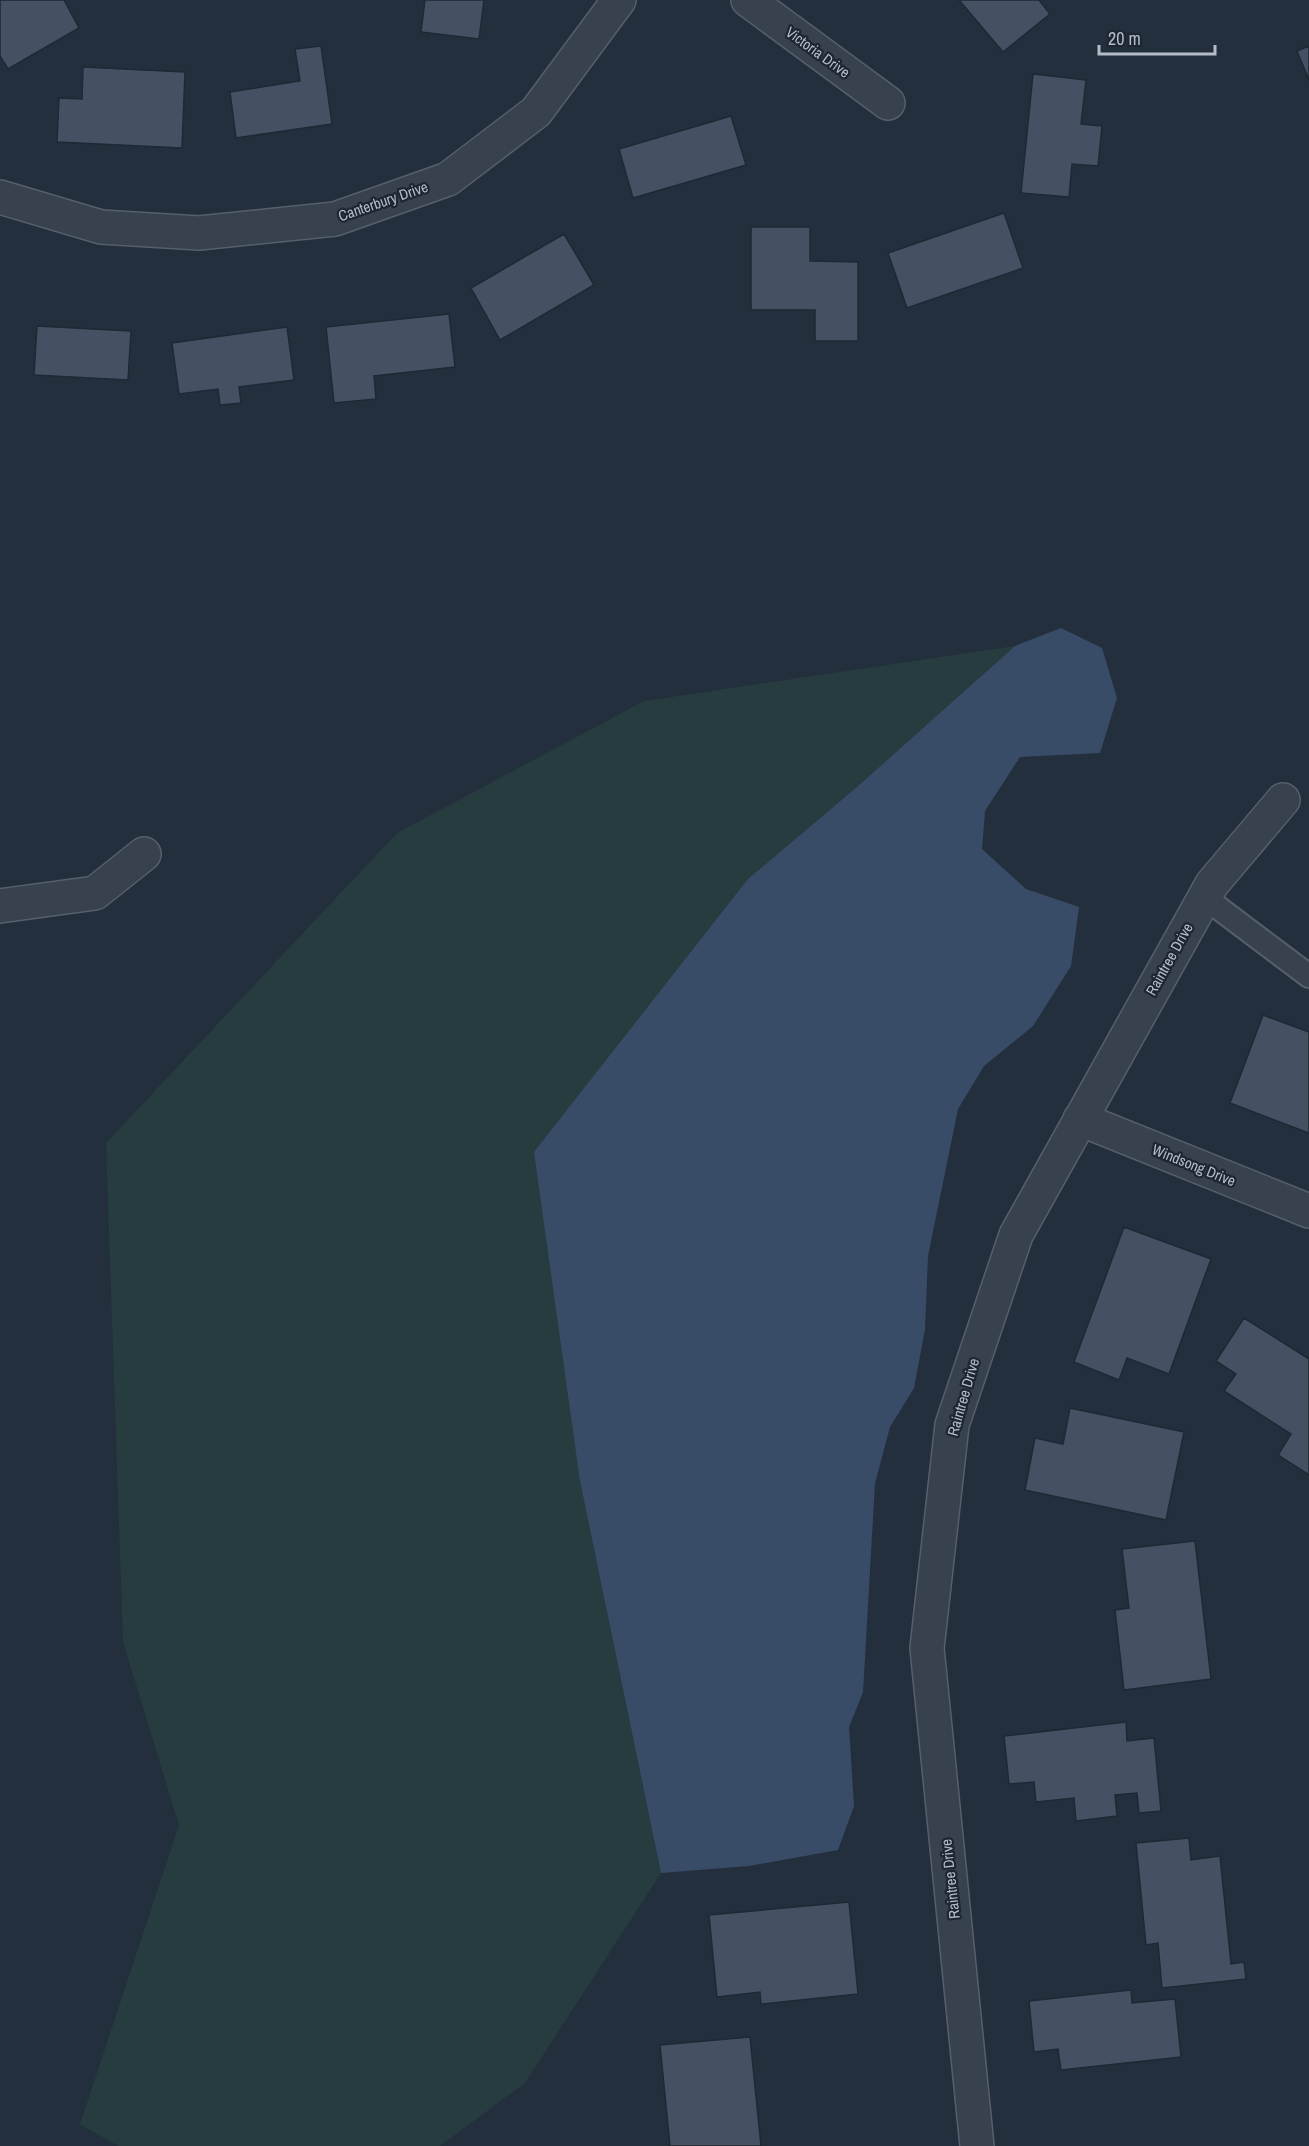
<svg xmlns="http://www.w3.org/2000/svg" width="1309" height="2146" font-family="'Archivo Narrow',sans-serif">
<style>
.green{fill:#263c3f}
.water{fill:#394c67}
.building{fill:#455162;stroke:#1f2835;stroke-width:1.5}
.lines{fill:none;stroke-linecap:round;stroke-linejoin:round}
.lane-casing{stroke:#565f6c;stroke-width:26}
.street-casing{stroke:#565f6c;stroke-width:36}
.lane{stroke:#38414e;stroke-width:22}
.street{stroke:#38414e;stroke-width:33}
.labels{text-anchor:middle;dominant-baseline:central;stroke-width:4.5;stroke-linejoin:round;paint-order:stroke}
.street-label{font-size:15px;fill:#b4bcc9;stroke:#1d2633}
</style>
<rect width="100%" height="100%" fill="#242f3e"/>
<path class="green" d="M1015,646l-157,140 -110,93 -168,602 81,392 -136,210 -85,63h-322l-38,-22 99,-299 -56,-183 -17,-499 291,-310 247,-132z"/>
<path class="water" d="M1061,628l41,20 15,50 -17,55 -80,4 -35,54 -3,38 44,40 53,18 -8,59 -38,60 -49,40 -26,43 -30,147 -3,73 -11,59 -24,39 -15,56 -12,209 -14,35 5,79 -16,44 -89,16 -88,7 -81,-392 -46,-329 214,-273 110,-93 157,-140z"/>
<path class="building" d="M0,0h64l15,28 -71,41 -8,-13z
M425,0h59l-5,39 -58,-7z
M959,0h80l11,14 -47,38z
M321,46l11,78 -96,14 -6,-46 70,-11 -5,-32z
M1309,46v34l-12,-29z
M83,67l102,5 -3,76 -125,-6 2,-44 23,1z
M1033,74l53,6 -5,44 21,2 -4,40 -26,-2 -3,33 -48,-4z
M731,116l15,49 -113,33 -14,-49z
M1004,213l19,55 -116,40 -19,-55z
M751,227h59v34l48,1v79h-43v-31h-64z
M564,234l30,51 -94,55 -29,-52z
M449,314l6,53 -81,9 2,23 -42,4 -8,-76z
M37,326l94,5 -3,49 -94,-5z
M287,327l7,53 -55,7 2,16 -21,2 -2,-16 -39,5 -7,-51z
M1263,1015l46,17v101l-79,-30z
M1124,1227l87,32 -42,115 -42,-16 -8,22 -45,-18z
M1244,1318l65,41v116l-31,-20 13,-21 -67,-43 12,-17 -20,-13z
M1070,1408l114,24 -18,88 -141,-30 10,-52 28,6z
M1195,1541l16,138 -87,11 -9,-80 14,-2 -7,-59z
M1126,1722l1,19 27,-3 7,73 -22,2 -2,-20 -22,2 2,21 -41,5 -2,-23 -38,4 -2,-20 -25,2 -5,-48z
M1189,1838l2,22 29,-4 11,108 13,-2 2,17 -84,9 -4,-45 -12,2 -10,-102z
M849,1902l9,92 -97,10 -1,-12 -43,5 -8,-82z
M1131,1990l1,13 43,-4 6,58 -120,13 -3,-21 -24,3 -5,-51z
M750,2037l11,109h-91l-10,-101z"/>
<g class="lines">
<g class="lane-casing">
<path id="lane" d="M1204,897l105,79"/>
</g>
<g class="street-casing">
<path id="street" d="M748,0l140,103
M0,197l101,30 98,6 136,-14 113,-40 88,-67 83,-112
M0,906l95,-13 49,-39
M1080,1119l229,92
M977,2146l-50,-498 25,-223 64,-190 196,-351 71,-84"/>
</g>
<use href="#lane" class="lane"/>
<use href="#street" class="street"/>
</g>
<g class="labels">
<g class="street-label">
<text transform="translate(818 52) rotate(36)">Victoria Drive</text>
<text transform="translate(383 201) rotate(-19)">Canterbury Drive</text>
<text transform="translate(1169 959) rotate(-61)">Raintree Drive</text>
<text transform="translate(1194 1165) rotate(22)">Windsong Drive</text>
<text transform="translate(963 1397) rotate(-74)">Raintree Drive</text>
<text transform="translate(950 1879) rotate(-96)">Raintree Drive</text>
</g>
</g>
<path d="M1099 45v9h116v-9" fill="none" stroke="#b4bcc9" stroke-width="3"/>
<text x="1108" y="45" font-size="18" fill="#b4bcc9" stroke="#1d2633" stroke-width="4.5" paint-order="stroke">20 m</text>
</svg>
